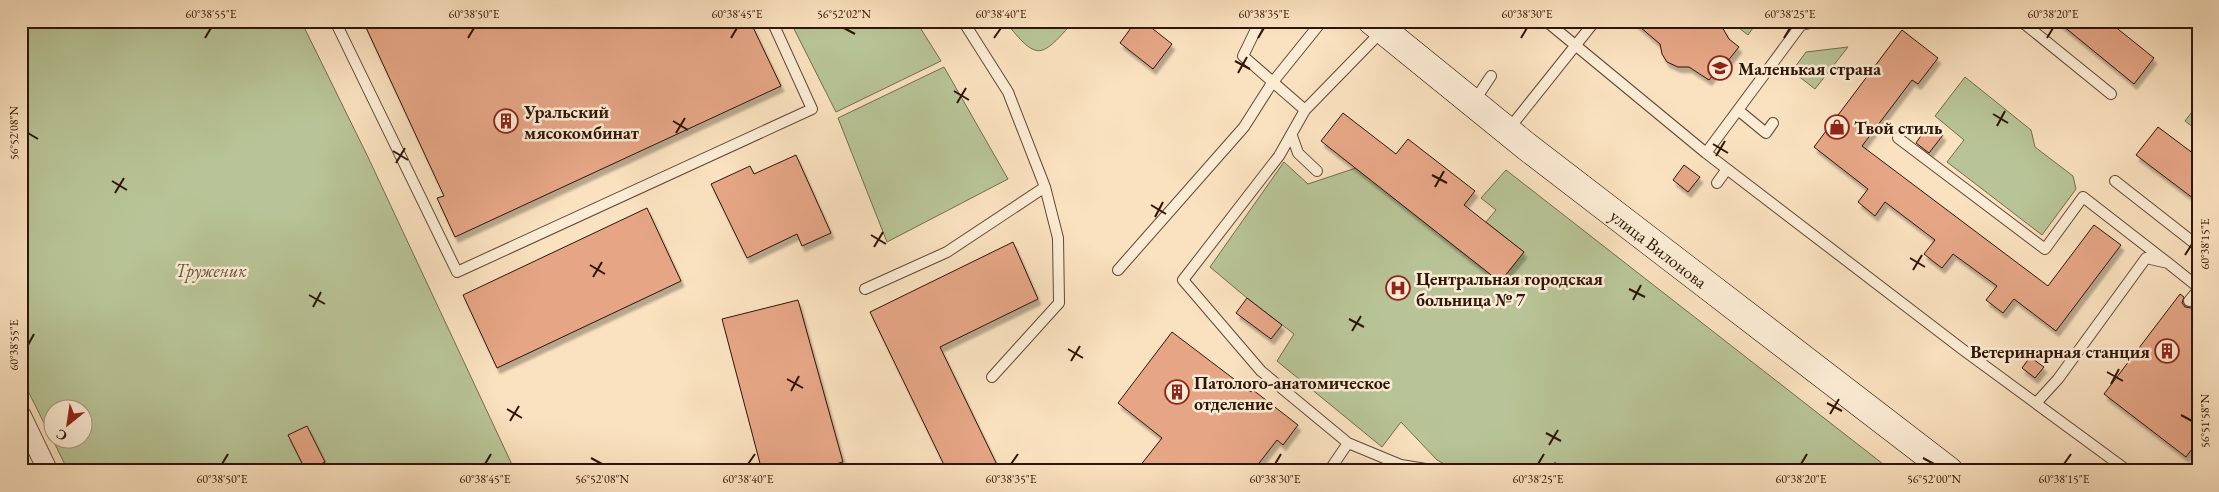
<svg xmlns="http://www.w3.org/2000/svg" width="2219" height="492" font-family="'EB Garamond',serif">
<style>
.green{fill:#b8c497;stroke:#746c4e}
.building{fill:#e6a686;stroke:#2f1506;filter:url(#shadow)}
.lines{fill:none;stroke-linecap:round;stroke-linejoin:round}
.lane-casing{stroke:#624834;stroke-width:12}
.street-casing{stroke:#624834;stroke-width:21}
.secondary-casing{stroke:#2f1506;stroke-width:29}
.lane{stroke:#fcecd5;stroke-width:10}
.street{stroke:#fcecd5;stroke-width:19}
.secondary{stroke:#fcecd5;stroke-width:28}
.ticks{fill:none;stroke:#2f1506;stroke-width:2}
.labels{text-anchor:middle;dominant-baseline:central;stroke-width:5;stroke-linejoin:round;paint-order:stroke}
.poi-label{font-size:18px;font-weight:bold;fill:#2f1506;stroke:#fcecd5;text-anchor:start}
.street-label{font-size:18px;fill:#2f1506;stroke:#fcecd5}
.park-label{font-size:18px;font-style:italic;fill:#5f5239;stroke:#fcecd5}
.neatline{fill:none;stroke:#2f1506;stroke-width:2}
.ticks-label{font-size:12px;text-anchor:middle;fill:#2f1506}
</style>
<defs>
<filter id="shadow"><feDropShadow dx="3" dy="5.5" stdDeviation="1" flood-color="#0004"/></filter>
</defs>
<rect width="100%" height="100%" fill="#fae1bf"/>
<filter id="stains"><feTurbulence type="fractalNoise" baseFrequency=".004" numOctaves="4"/><feColorMatrix values="0 0 0 0 .2 0 0 0 0 .09 0 0 0 0 .02 0 0 0 .5 -.17"/></filter>
<radialGradient id="worn" r=".72"><stop offset=".6" stop-color="#630" stop-opacity="0"/><stop offset="1" stop-color="#630" stop-opacity=".3"/></radialGradient>
<path class="green" d="M21,21h280l66,134 148,316h-447l-15,-31h29v-30h-30v29l-31,-62z
M790,21h126l25,40 -105,51z
M1005,21h17l5,6 10,-6h37c-33,37 -36,42 -69,0z
M1730,21h28l-10,14z
M1848,47l-33,42 -23,-18 14,-19z
M944,67l64,112 -121,63 -49,-124z
M1965,77l66,53 4,17 38,29 3,13 -34,46 -95,-73 17,-22 -29,-24z
M2198,104v27l-13,-10z
M1284,162l24,22 48,-16 144,114 24,-30 -38,-30 10,-12 -15,-12 25,-28 386,301h-327l-10,-9 -8,9h-90l-20,-11 -36,-38 -19,25 -105,-86 17,-27 -47,-36 -37,-31z"/>
<path class="building" d="M363,21h387l31,65 -326,151 -18,-39 7,-2z
M1136,21h7l29,23 -19,25 -33,-26z
M1633,21h80l9,6 7,12 10,8 -21,26 -2,-2 -7,9 -20,-13h-11l-11,-5 -5,-8 -2,-10z
M2057,21h51l46,37 -20,26z
M1902,30l36,28 -20,26 -6,-4 -50,66 186,140 46,-61 27,20 -65,86 -42,-32 -11,14 -8,-6 -9,-7 11,-14 -44,-32 -11,14 -8,-6 -10,-8 11,-14 -50,-38 -10,14 -17,-14 10,-13 -54,-42z
M1343,113l53,41 12,-15 67,52 -11,14 60,47 -24,30 -179,-141z
M1929,124l14,11 -14,18 -13,-10z
M2158,127l40,30v45l-62,-47z
M796,155l35,78 -29,13 -5,-12 -50,24 -36,-74 39,-18 4,8z
M1684,165l16,12 -12,15 -15,-12z
M647,208l34,73 -184,87 -34,-73z
M1013,242l25,57 -98,48 60,124h-53l-77,-159z
M2180,294l4,3 -2,6 3,4 6,1 3,-3 4,3v133l-12,16 -82,-63z
M1247,298l35,27 -11,14 -35,-26z
M798,300l45,162 -34,9h-47l-40,-152z
M1172,332l79,60 2,-2 45,35 -15,20 -6,-5 -24,31h-117l26,-33 -44,-35z
M2030,357l14,10 -9,11 -13,-10z
M307,426l18,36 -19,9 -18,-36z"/>
<g class="lines">
<g class="lane-casing">
<path id="lane" d="M335,21l122,251 355,-163 -40,-88
M1260,21l-17,35 62,54 77,-79
M1546,21l160,132 256,196 166,122
M2021,21l90,73
M1473,103l18,-27
M1305,110l-26,46 -96,124 78,91 87,72 -19,28
M1738,110l28,23 7,-10
M1508,130l87,-109
M1292,136l6,17 19,18
M1898,138l147,111 38,-52 85,66
M1706,153l95,-128 19,-4
M2115,181l83,65
M1717,183l10,-14
M1118,270l126,-143 28,-44 50,-62
M865,289l82,-37 98,-65 -37,-95 -45,-71
M2189,301l9,-11
M992,377l67,-74 -1,-65 -13,-51
M2037,402l21,-23 88,-121 22,5 30,24
M1348,443l53,22 37,6"/>
</g>
<g class="street-casing">
<path id="street" d="M21,415l27,56"/>
</g>
<g class="secondary-casing">
<g id="secondary">
<path id="s1" d="M1372,21l154,125 423,325"/>
</g>
</g>
<use href="#lane" class="lane"/>
<use href="#street" class="street"/>
<use href="#secondary" class="secondary"/>
</g>
<path class="ticks" d="M844,28l11,6M205,38l6,-10M468,38l6,-10M731,38l6,-10M994,38l7,-10M1258,38l6,-10M1521,38l6,-10M1784,38l6,-10M2047,38l6,-10M1235,61l15,8M1238,73l9,-16M954,91l15,9M957,103l9,-15M1993,114l15,9M673,121l15,9M1997,126l8,-15M28,133l10,6M676,133l9,-15M1713,144l15,9M393,151l15,9M1716,156l9,-15M396,163l9,-15M1432,175l15,8M112,181l15,9M1435,187l9,-16M115,193l9,-15M1151,205l15,9M1155,217l8,-15M871,235l15,9M874,247l9,-15M2185,255l7,-11M1910,258l15,9M590,265l15,9M1913,270l9,-15M593,277l9,-15M1629,289l16,8M309,295l16,9M1633,300l8,-15M313,307l8,-15M1349,319l15,8M1352,331l9,-15M28,345l6,-11M1068,349l15,9M1071,361l9,-15M2107,372l16,9M787,379l16,9M2111,384l8,-15M791,391l8,-15M1827,403l15,8M507,409l15,9M1830,414l9,-15M2181,415l11,6M510,421l9,-15M1546,433l15,8M1549,445l9,-15M591,458l11,6M1923,458l11,6M222,464l6,-10M485,464l6,-10M748,464l7,-10M1011,464l7,-10M1275,464l6,-10M1538,464l6,-10M1801,464l6,-10M2064,464l7,-10"/>
<defs>
<g id="school-ring" transform="scale(1.25)"><circle r="9.5" fill="#fcecd5" stroke="#8f2418" stroke-width="1.5"/><path d="M0-5L7-2L0 1L-7-2ZM-4 1L0 2.5L4 1V4Q0 6-4 4Z" fill="#8f2418"/></g>
<g id="building-ring" transform="scale(1.25)"><circle r="9.5" fill="#fcecd5" stroke="#8f2418" stroke-width="1.5"/><path d="M-4-6H4V6H1V3H-1V6H-4ZM-2.5-4.3h1.7v1.8h-1.7ZM.8-4.3h1.7v1.8H.8ZM-2.5-1h1.7V.8h-1.7ZM.8-1h1.7V.8H.8Z" fill="#8f2418"/></g>
<g id="shop-ring" transform="scale(1.25)"><circle r="9.5" fill="#fcecd5" stroke="#8f2418" stroke-width="1.5"/><path d="M-5-2.5h2.3a2.7 3.5 0 0 1 5.4 0H5L5.5 6h-11ZM-1.5-2.5h3a1.5 2.3 0 0 0-3 0Z" fill="#8f2418"/></g>
<g id="hospital-ring" transform="scale(1.25)"><circle r="9.5" fill="#fcecd5" stroke="#8f2418" stroke-width="1.5"/><path d="M-5-5h3v3.5h4V-5h3V5h-3V1.5h-4V5h-3Z" fill="#8f2418"/></g>
</defs>
<g fill-rule="evenodd">
<use href="#school-ring" x="1720" y="68"/>
<use href="#building-ring" x="506" y="121"/>
<use href="#shop-ring" x="1837" y="127"/>
<use href="#hospital-ring" x="1398" y="288"/>
<use href="#building-ring" x="2167" y="351"/>
<use href="#building-ring" x="1177" y="392"/>
</g>
<g class="labels">
<g class="poi-label">
<text x="1738" y="68">Маленькая страна</text>
<text x="524" y="111">Уральский<tspan x="524" dy="21">мясокомбинат</tspan></text>
<text x="1854" y="127">Твой стиль</text>
<text x="1416" y="278">Центральная городская<tspan x="1416" dy="21">больница № 7</tspan></text>
<text x="2150" y="351" text-anchor="end">Ветеринарная станция</text>
<text x="1194" y="382">Патолого-анатомическое<tspan x="1194" dy="21">отделение</tspan></text>
</g>
<g class="street-label">
<text stroke="none"><textPath href="#s1" startOffset="366">улица Вилонова</textPath></text>
</g>
<g class="park-label">
<text x="211" y="270">Труженик</text>
</g>
</g>
<rect width="2219" height="492" fill="none" stroke="#fae1bf" stroke-width="55"/>
<g transform="translate(68 424) rotate(210)"><circle r="24" fill="#fcecd5" stroke="#aa9682"/>
<path d="M0-4L9 19L0 12L-9 19Z" fill="#8f2418"/>
<text y="-8" font-size="14" font-weight="bold" text-anchor="middle" fill="#2f1506">С</text>
</g>
<rect x="28" y="28" width="2164" height="436" class="neatline"/>
<g class="ticks-label">
<text x="211" y="18">60°38'55"E</text>
<text x="474" y="18">60°38'50"E</text>
<text x="737" y="18">60°38'45"E</text>
<text x="844" y="18">56°52'02"N</text>
<text x="1001" y="18">60°38'40"E</text>
<text x="1264" y="18">60°38'35"E</text>
<text x="1527" y="18">60°38'30"E</text>
<text x="1790" y="18">60°38'25"E</text>
<text x="2053" y="18">60°38'20"E</text>
<text transform="translate(14 133) rotate(-90)" y="4">56°52'08"N</text>
<text transform="translate(2205 244) rotate(-90)" y="4">60°38'15"E</text>
<text transform="translate(14 345) rotate(-90)" y="4">60°38'55"E</text>
<text transform="translate(2205 421) rotate(-90)" y="4">56°51'58"N</text>
<text x="222" y="483">60°38'50"E</text>
<text x="485" y="483">60°38'45"E</text>
<text x="602" y="483">56°52'08"N</text>
<text x="748" y="483">60°38'40"E</text>
<text x="1011" y="483">60°38'35"E</text>
<text x="1275" y="483">60°38'30"E</text>
<text x="1538" y="483">60°38'25"E</text>
<text x="1801" y="483">60°38'20"E</text>
<text x="1934" y="483">56°52'00"N</text>
<text x="2064" y="483">60°38'15"E</text>
</g>
<rect width="100%" height="100%" filter="url(#stains)"/>
<rect width="100%" height="100%" fill="url(#worn)"/>
</svg>
